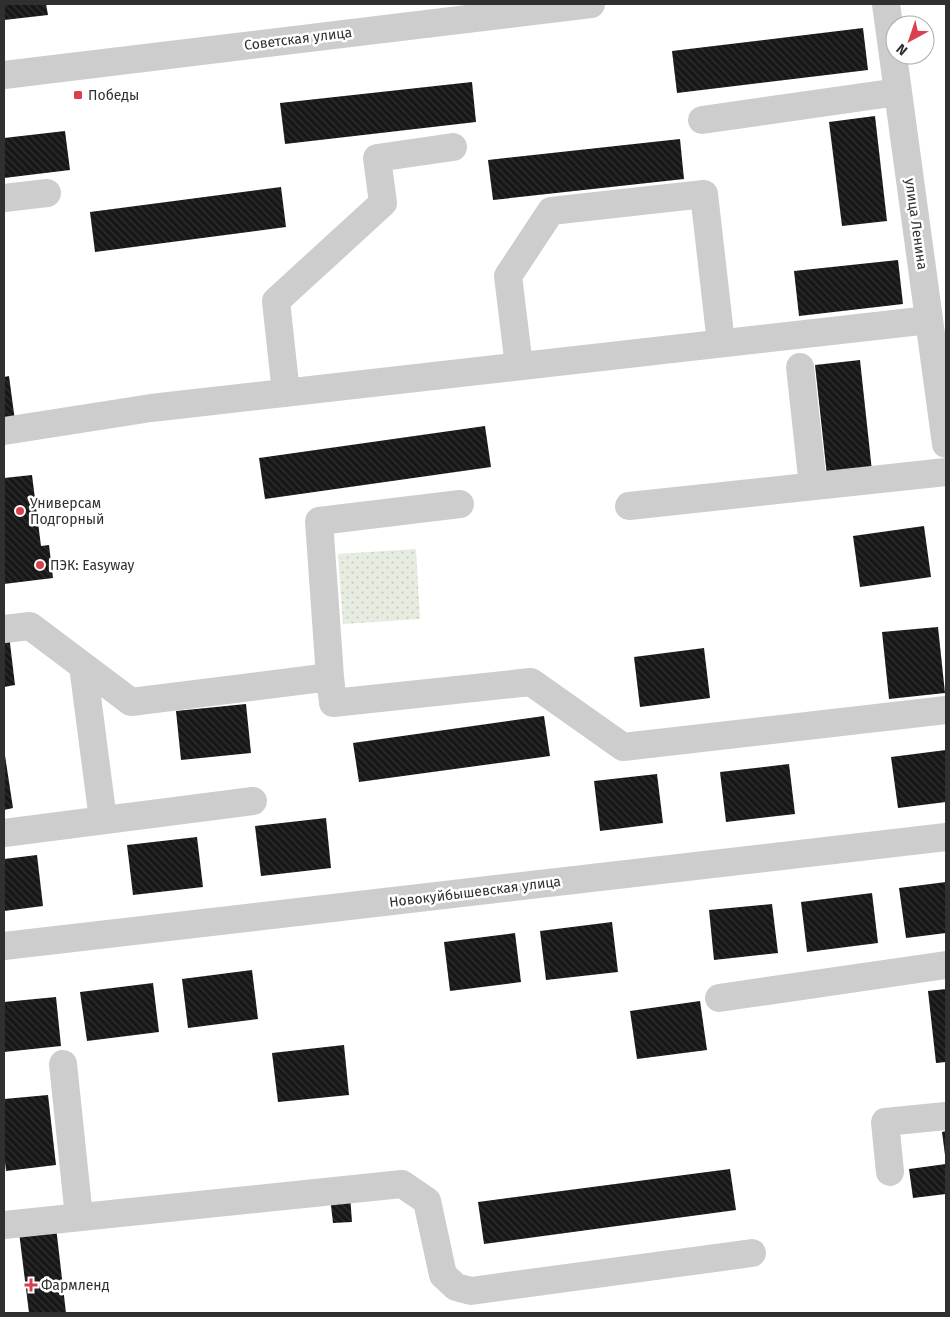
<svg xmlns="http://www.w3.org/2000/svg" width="950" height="1317" font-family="'Fira Sans',sans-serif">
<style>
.grass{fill:url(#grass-dots)}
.building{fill:url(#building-back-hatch)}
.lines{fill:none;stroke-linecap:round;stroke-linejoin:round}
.minor{stroke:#cdcdcd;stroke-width:28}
.poi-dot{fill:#d93f4e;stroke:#fff;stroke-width:2}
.labels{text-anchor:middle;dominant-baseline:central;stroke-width:5;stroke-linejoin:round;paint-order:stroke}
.street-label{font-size:14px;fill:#303030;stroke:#fff}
.poi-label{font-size:14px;fill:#303030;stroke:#fff;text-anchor:start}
</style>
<defs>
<pattern id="grass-dots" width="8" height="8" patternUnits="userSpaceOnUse" patternTransform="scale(1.25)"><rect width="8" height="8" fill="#e6ecdf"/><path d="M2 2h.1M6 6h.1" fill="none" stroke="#c6cbc0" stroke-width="1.8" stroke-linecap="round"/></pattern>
<pattern id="building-back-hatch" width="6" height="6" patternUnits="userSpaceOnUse" patternTransform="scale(1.25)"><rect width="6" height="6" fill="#171717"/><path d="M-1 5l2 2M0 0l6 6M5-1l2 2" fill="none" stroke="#303030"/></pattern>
</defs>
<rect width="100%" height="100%" fill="#fff"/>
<path class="grass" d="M416,549l4,70 -77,5 -5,-70z"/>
<path class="building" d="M4,4h42l2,11 -44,5z
M863,28l5,42 -191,23 -5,-42z
M472,82l4,40 -191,22 -5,-41z
M875,116l12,105 -45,5 -13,-104z
M65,131l5,39 -66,8v-40z
M680,139l4,40 -191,21 -5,-40z
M281,187l5,40 -191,25 -5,-40z
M898,260l5,44 -104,12 -5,-45z
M860,360l12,111 -45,5 -12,-111z
M9,376l6,45 -11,1v-45z
M485,426l6,41 -226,32 -6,-41z
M32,475l9,71 8,-1 4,33 -49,6v-106z
M924,526l7,51 -71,10 -7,-51z
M938,627l7,66 -56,6 -7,-67z
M9,635l6,50 -11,2v-51z
M704,648l6,50 -70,9 -6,-50z
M246,704l5,49 -70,7 -5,-49z
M544,716l6,40 -191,26 -6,-39z
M4,749l9,59 -9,2z
M946,750v52l-48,6 -7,-51z
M789,764l6,50 -69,8 -6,-50z
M657,774l6,49 -63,8 -6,-50z
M326,818l5,50 -70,8 -6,-50z
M197,837l6,50 -70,8 -6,-50z
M37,855l6,51 -39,5v-52z
M946,882v51l-40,5 -7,-50z
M872,893l6,50 -71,9 -6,-50z
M772,904l6,49 -64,7 -5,-50z
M612,922l6,50 -72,8 -6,-49z
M515,933l6,49 -71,9 -6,-49z
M252,970l6,49 -70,9 -6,-49z
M153,983l6,49 -72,9 -7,-49z
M946,989v73l-10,1 -8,-72z
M56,997l5,49 -57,6v-50z
M700,1001l7,49 -70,9 -7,-48z
M344,1045l5,50 -71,7 -6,-49z
M48,1095l8,70 -50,6 -2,-18v-54z
M946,1131v24h-1l-3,-23z
M946,1164v30l-33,4 -4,-29z
M730,1169l6,41 -252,34 -6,-42z
M350,1195l2,27 -19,1 -3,-26z
M56,1227l10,86h-37l-10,-81z"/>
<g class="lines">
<path class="minor" d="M886,4l60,440
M4,75l587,-71
M702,120l196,-28
M4,198l43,-5
M519,366l-11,-90 43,-65 153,-17 17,149
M800,367l13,119
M286,393l-10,-92 107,-98 -6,-45 76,-11
M4,431l147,-23 778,-88
M629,506l317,-34
M4,629l26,-3 101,76 199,-25 -11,-156 141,-17
M83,666l20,154
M330,677l3,26 198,-21 92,65 323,-37
M4,833l249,-32
M4,946l942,-109
M719,998l227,-33
M63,1064l16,153
M890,1172l-5,-50 61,-6
M4,1225l398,-41 25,17 16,74 13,12 15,4 281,-38"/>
</g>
<g class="poi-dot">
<rect x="73" y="90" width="10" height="10" rx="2.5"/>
<circle cx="20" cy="511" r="5"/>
<circle cx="40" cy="565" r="5"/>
<path d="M28.5 1277.5h5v5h5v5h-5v5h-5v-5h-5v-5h5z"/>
</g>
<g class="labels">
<g class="street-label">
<text transform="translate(298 39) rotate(-7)">Советская улица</text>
<text transform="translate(916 224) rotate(82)">улица Ленина</text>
<text transform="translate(475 892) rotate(-7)">Новокуйбышевская улица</text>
</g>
<g class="poi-label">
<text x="88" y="95">Победы</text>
<text x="30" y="503">Универсам<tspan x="30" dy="16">Подгорный</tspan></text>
<text x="50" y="565">ПЭК: Easyway</text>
<text x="41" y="1285">Фармленд</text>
</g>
</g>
<rect width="950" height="1317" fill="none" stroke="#303030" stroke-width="10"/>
<g transform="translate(910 40) rotate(220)"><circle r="24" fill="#ffffff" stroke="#acacac"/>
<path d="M0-4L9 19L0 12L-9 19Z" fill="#d93f4e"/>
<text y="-8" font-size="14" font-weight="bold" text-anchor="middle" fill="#303030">N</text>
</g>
</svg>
